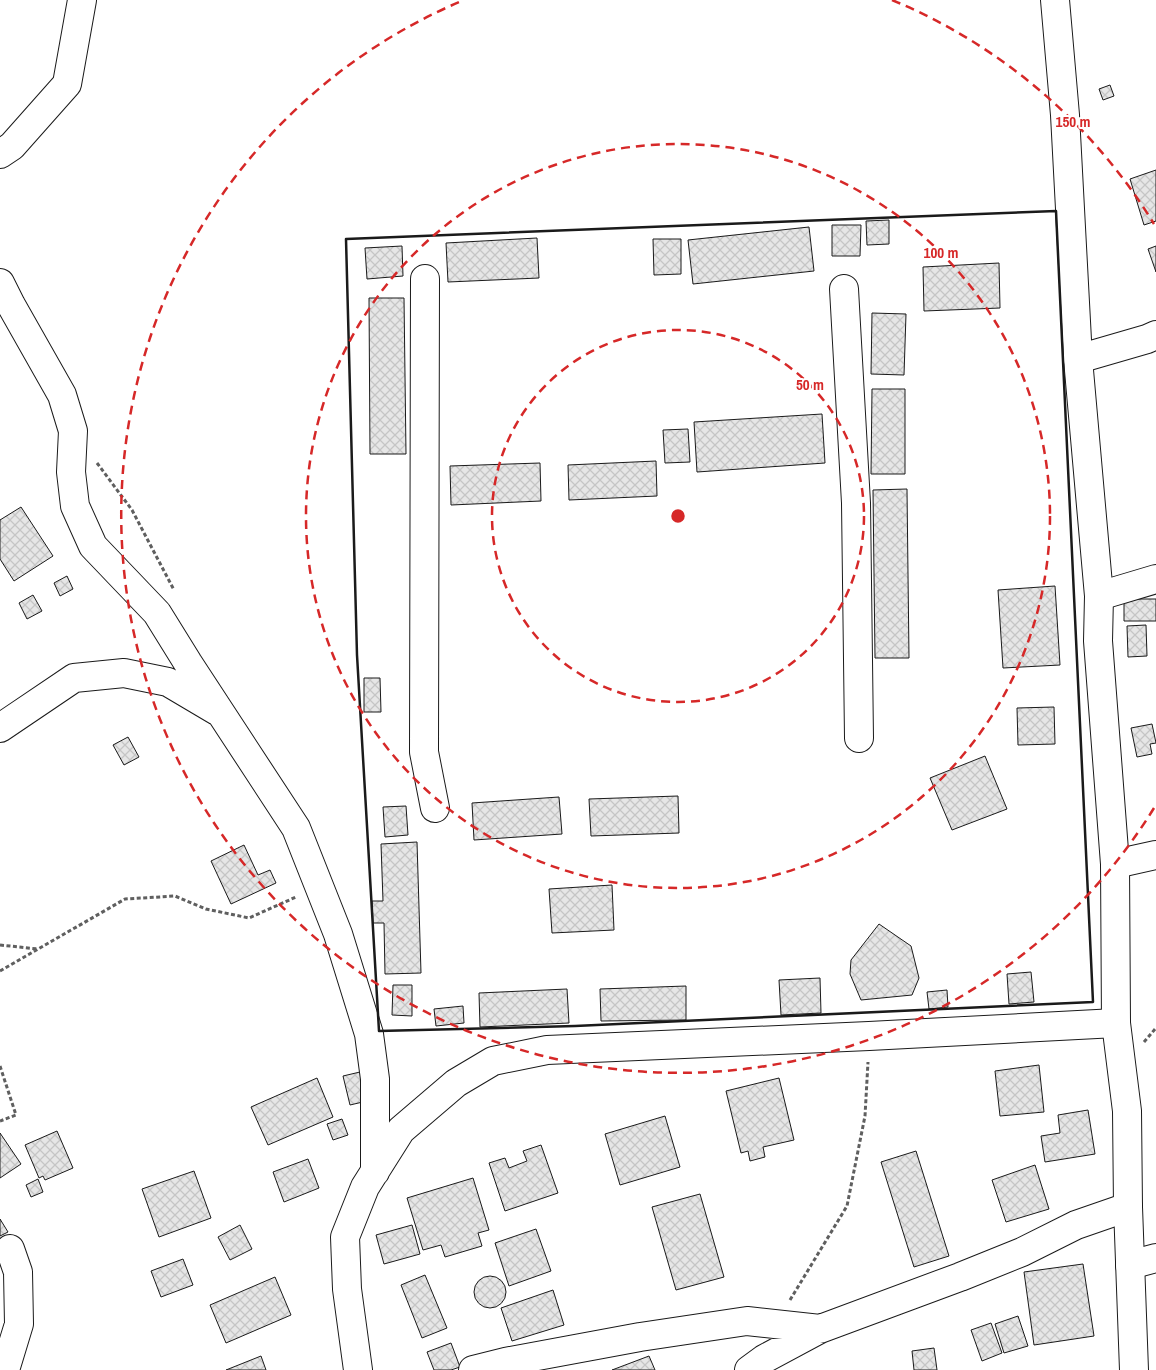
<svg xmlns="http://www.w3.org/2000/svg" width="1156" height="1370" font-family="'Archivo Narrow',sans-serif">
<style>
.building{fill:url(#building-cross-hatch);stroke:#1a1a1a}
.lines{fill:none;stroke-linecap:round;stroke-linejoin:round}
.minor-casing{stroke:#1a1a1a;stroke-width:30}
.major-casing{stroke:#1a1a1a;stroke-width:30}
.path{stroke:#5f5f5f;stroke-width:3;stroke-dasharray:4 2.5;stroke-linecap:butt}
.minor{stroke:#fff;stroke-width:28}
.major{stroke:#fff;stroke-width:28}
.wall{stroke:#1a1a1a;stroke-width:2.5}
.ring{fill:none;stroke:#d62828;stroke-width:2.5;stroke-dasharray:9 6}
.centre{fill:#d62828;stroke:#fff;stroke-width:2.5}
.ring-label{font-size:15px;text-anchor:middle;font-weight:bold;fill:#d62828;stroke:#fff;stroke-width:4;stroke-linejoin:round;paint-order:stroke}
</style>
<defs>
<pattern id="building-cross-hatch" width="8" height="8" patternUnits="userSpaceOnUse" patternTransform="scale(1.25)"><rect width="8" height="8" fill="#e6e6e6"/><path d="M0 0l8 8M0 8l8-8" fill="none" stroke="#c5c5c5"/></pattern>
</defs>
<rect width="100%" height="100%" fill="#fff"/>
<path class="building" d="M1110,85l4,11 -11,4 -4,-11z
M1156,170v51l-12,4 -14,-46z
M889,220v24l-22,1 -1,-24z
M832,225h29l-1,31h-28z
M809,227l5,44 -121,13 -5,-44z
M537,238l2,40 -91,4 -2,-39z
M653,239h28v35l-27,1z
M402,246l1,30 -36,3 -2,-31z
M1156,246v26l-8,-23z
M999,263l1,45 -76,3 -1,-44z
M369,298h35l2,156h-36z
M872,313l34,1 -2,61 -33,-1z
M872,389h33v85h-34z
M822,414l3,49 -128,9 -3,-50z
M688,429l2,33 -25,1 -2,-33z
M656,461l1,35 -88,4 -1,-35z
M540,463l1,38 -90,4 -1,-39z
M907,489l2,169h-34l-2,-168z
M21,507l32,49 -39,25 -14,-22v-39z
M67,576l6,13 -13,7 -6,-13z
M1055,586l5,79 -57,3 -5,-78z
M33,595l9,16 -15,8 -8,-16z
M1124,599h32v22h-32z
M1146,625l1,31 -19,1 -1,-31z
M364,678h16l1,34h-17z
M1054,707l1,37 -37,1 -1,-37z
M1152,724l4,19 -6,1 2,10 -15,3 -6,-29z
M128,737l11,20 -15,8 -11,-20z
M985,756l22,53 -55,21 -22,-52z
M678,796l1,37 -88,3 -2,-37z
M559,797l3,37 -88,6 -2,-37z
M406,806l2,29 -23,2 -2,-30z
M417,842l4,131 -36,1 -1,-51h-11l-1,-22h11l-2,-57z
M244,845l14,30 12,-5 6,13 -45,21 -20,-43z
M612,885l2,45 -62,3 -3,-44z
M879,924l32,22 8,32 -7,17 -51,5 -11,-26 1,-14z
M1031,972l3,30 -25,2 -2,-30z
M820,978l1,35 -40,2 -2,-35z
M393,985h19v31l-20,-1z
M686,986v34l-85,1 -1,-32z
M567,989l2,34 -89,4 -1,-34z
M947,990l1,17 -19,2 -2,-17z
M463,1006l1,17 -28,3 -2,-17z
M1039,1065l5,47 -44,4 -5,-45z
M360,1072l7,29 -17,4 -7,-29z
M317,1078l16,39 -65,28 -17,-38z
M779,1078l15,62 -31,7 2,10 -15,4 -2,-10 -7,2 -15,-62z
M1088,1110l7,44 -50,8 -4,-26 19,-3 -2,-18z
M665,1116l15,51 -60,18 -15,-51z
M342,1119l6,16 -15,5 -6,-16z
M57,1131l16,37 -28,12 -2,-4 -4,2 -14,-33z
M0,1133l21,31 -21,14z
M541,1145l17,48 -53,18 -16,-48 16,-5 4,10 18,-7 -4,-10z
M916,1151l33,105 -35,11 -33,-105z
M308,1159l11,29 -35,14 -11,-30z
M1035,1165l14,44 -43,13 -14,-42z
M194,1171l17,47 -52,19 -17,-48z
M473,1178l16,52 -11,3 4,13 -37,11 -4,-12 -18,5 -16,-52z
M38,1179l5,13 -12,5 -5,-12z
M700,1194l24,83 -48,13 -24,-83z
M0,1219l8,13 -8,4z
M240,1225l12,24 -22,11 -12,-23z
M412,1225l8,29 -36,10 -8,-29z
M536,1229l15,42 -42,15 -14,-43z
M183,1259l10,26 -32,12 -10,-26z
M1083,1264l11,72 -60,9 -10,-73z
M425,1275l22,53 -25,10 -21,-53z
M474 1292a16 16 0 1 1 32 0a16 16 0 1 1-32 0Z
M275,1277l16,38 -65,28 -16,-38z
M553,1290l11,35 -52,16 -11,-33z
M1018,1316l10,30 -24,7 -9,-29z
M991,1323l11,30 -20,8 -11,-31z
M451,1343l9,24 -9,3h-17l-7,-18z
M934,1348l3,22h-23l-2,-19z
M261,1356l5,14h-40z
M649,1356l6,14h-43z"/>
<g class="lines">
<g class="minor-casing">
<path id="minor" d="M0,154l12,-8 55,-62 15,-84
M425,279l-1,473 11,56
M0,283l11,22 51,90 11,36 -2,41 4,34 18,40 64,67 31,50 108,165 42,106 31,100 6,45v93
M844,289l12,214 3,235
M1078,359l69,-20 9,-4
M1099,596l57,-17
M0,728l74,-50 50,-5 44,9 49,29
M1115,864l41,-9
M1130,1265l26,-7
M5,1370l14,-46 -1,-52 -8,-23
M358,1370l-11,-81 -2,-52 20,-50 36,-57 55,-47 37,-22 54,-11 322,-14 247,-13
M473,1370l32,-8 135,-25 107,-16 73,8
M749,1370l15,-11 56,-30 140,-52 62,-25 54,-27 52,-18"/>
</g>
<g class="major-casing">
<path id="major" d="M1055,0l10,115 13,244 21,237 -1,45 17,223 1,159 11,88 1,96 6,163"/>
</g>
<path class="path" d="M97,463l35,47 42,80
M0,945l38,4
M0,971l125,-72 50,-3 31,13 43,9 47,-21
M1144,1042l12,-14
M0,1066l16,49 -16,6
M790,1300l57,-94 18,-90 3,-54"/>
<use href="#minor" class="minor"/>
<use href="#major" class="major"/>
<path class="wall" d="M1056,211l37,791 -518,24 -196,5 -22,-376 -11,-416z"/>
</g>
<g class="ring">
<circle cx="678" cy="516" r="186"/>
<circle cx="678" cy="516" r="372"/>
<path d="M1154 808A558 558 0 1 1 464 0M892 0A558 558 0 0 1 1154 224"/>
</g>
<circle cx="678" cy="516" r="8" class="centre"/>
<g class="ring-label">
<text x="1073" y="127">150 m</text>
<text x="941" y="258">100 m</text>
<text x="810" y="390">50 m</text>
</g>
</svg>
